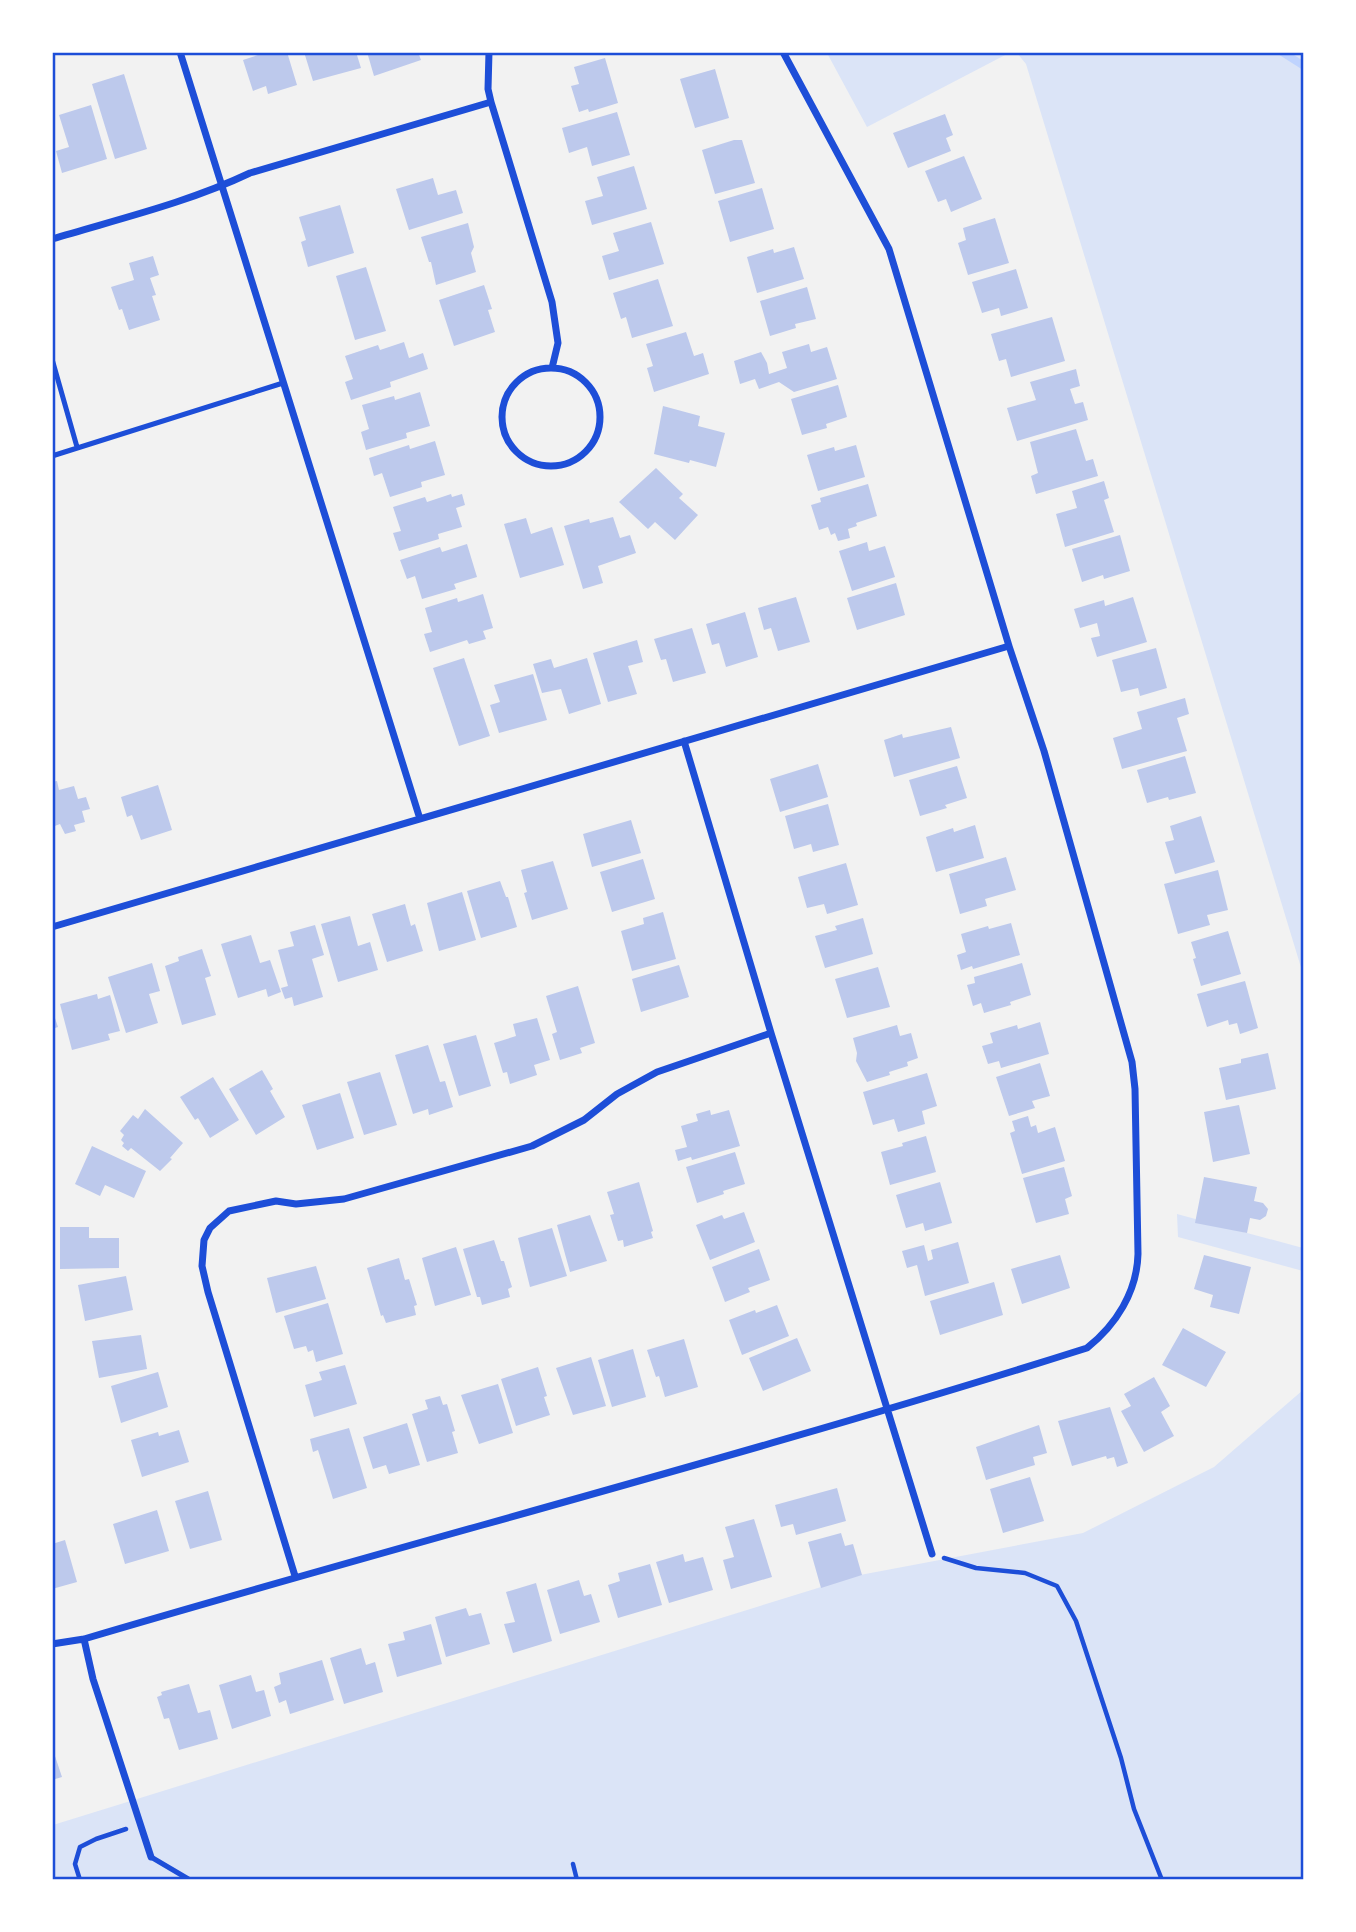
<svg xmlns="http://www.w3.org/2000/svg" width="1356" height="1932" font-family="'Noto Sans',sans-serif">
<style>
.green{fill:#dbe4f7}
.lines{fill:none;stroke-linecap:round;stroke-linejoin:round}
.stream{stroke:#bfd3fe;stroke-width:8}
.building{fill:#bdc9ec}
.path{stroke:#1d4ed8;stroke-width:4.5}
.service{stroke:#1d4ed8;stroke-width:5}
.minor{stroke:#1d4ed8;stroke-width:7}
.neatline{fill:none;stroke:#1d4ed8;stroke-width:2.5}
</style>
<rect width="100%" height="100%" fill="#f2f2f2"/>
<path class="green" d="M827,53h182l-142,74z
M1017,53h286v921l-277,-910z
M1177,1214l126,34v23l-125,-34z
M1303,1390v489l-1250,1v-55l807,-250 223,-42 131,-66z"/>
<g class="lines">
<path class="stream" d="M1282,52l22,14"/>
</g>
<path class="building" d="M267,52h20l10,33 -29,9 -2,-8 -13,5 -10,-31z
M304,52h52l5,16 -48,13z
M367,52h51l3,8 -47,16z
M605,58l13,45 -29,9 -1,-3 -9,3 -8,-26 8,-2 -5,-17z
M715,69l14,49 -34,10 -15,-49z
M124,74l23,75 -32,10 -23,-75z
M91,105l16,54 -45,14 -6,-22 13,-4 -10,-32z
M617,112l13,43 -38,11 -5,-19 -18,6 -7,-25z
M945,114l8,21 -7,3 5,13 -43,17 -15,-35z
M734,140h8l13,43 -40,11 -13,-44z
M964,156l18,43 -31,13 -5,-13 -8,3 -13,-31z
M634,166l13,43 -55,16 -7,-24 18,-5 -6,-19z
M433,178l5,17 18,-5 7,23 -54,17 -13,-41z
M762,188l12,41 -44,13 -12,-41z
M340,205l14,48 -46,14 -7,-25 5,-2 -7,-23z
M995,218l14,45 -41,12 -10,-32 8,-3 -3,-12z
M651,222l13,42 -55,16 -7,-24 17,-5 -6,-18z
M468,223l6,24 -3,6 5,19 -40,13 -5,-23h-2l-8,-25z
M794,247l10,32 -47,14 -10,-36 26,-8 1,4z
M153,256l6,19 -9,3 6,17 -4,1 8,24 -31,10 -7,-21 -3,1 -8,-23 23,-7 -5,-17z
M366,267l20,64 -31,9 -19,-64z
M1016,269l12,39 -27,8 -2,-8 -17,5 -10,-31z
M658,279l15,47 -41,12 -6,-21 -5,2 -8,-26z
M484,285l8,24 -4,1 7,22 -41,14 -15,-46z
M807,287l9,32 -21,5 1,4 -26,8 -10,-35z
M1052,317l13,44 -54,16 -5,-18 -7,2 -8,-27z
M686,332l8,24 9,-3 6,21 -55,18 -7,-24 6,-2 -7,-22z
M404,342l5,16 14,-5 5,16 -38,13 1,5 -40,13 -6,-18 8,-3 -8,-23 33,-11 2,5z
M809,344l2,8 16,-5 10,32 -43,13 -15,-10 -20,7 -4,-10 -15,5 -6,-23 27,-9 6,11 2,11 18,-6 -5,-16z
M1076,369l4,17 -10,3 5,15 8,-2 5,18 -71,21 -10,-33 29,-8 -6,-18z
M838,385l9,32 -21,7 1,4 -25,7 -11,-36z
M420,392l10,34 -24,7 1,5 -41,12 -5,-18 8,-3 -7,-24 32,-9 1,4z
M663,406l37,10 -2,10 27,7 -9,34 -26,-7 -1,3 -35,-9z
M1076,429l10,32 7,-2 5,17 -62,18 -5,-18 7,-3 -8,-31z
M435,441l10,34 -24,7 1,5 -32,10 -8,-24 -8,3 -5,-18 40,-13 1,4z
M856,445l9,32 -47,14 -11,-36 27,-8 1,4z
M656,468l27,26 -4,4 19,17 -23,25 -20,-18 -7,7 -29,-27z
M1104,481l5,17 -5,2 10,32 -49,15 -9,-33 21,-6 -5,-17z
M868,484l9,32 -21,7 1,3 -9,3 2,9 -12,3 -3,-8 -4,2 -3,-8 -9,3 -8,-25 10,-3 -1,-4z
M451,494l1,3 10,-3 3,11 -9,3 6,19 -24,7 1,5 -40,12 -6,-18 8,-2 -8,-24 32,-10 2,5z
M613,517l7,21 10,-3 6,18 -38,13 5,17 -20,6 -19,-63 25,-7 1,4z
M526,518l5,16 21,-7 12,38 -44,13 -16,-54z
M1120,535l10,36 -26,8 -1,-4 -21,7 -10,-33z
M867,542l2,9 16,-5 10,31 -43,14 -13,-40z
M467,544l10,33 -23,7 2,5 -34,10 -7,-23 -8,3 -7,-19 40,-13 2,5z
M896,583l9,32 -48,15 -10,-32z
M483,594l10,34 -10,3 3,8 -17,5 -2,-4 -37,12 -6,-18 8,-2 -7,-24 32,-10 1,4z
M796,597l14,45 -32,9 -7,-23 -7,2 -6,-22z
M1133,597l14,45 -50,15 -6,-19 9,-2 -3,-13 -17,5 -6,-19 30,-9 1,6z
M745,612l13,45 -32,10 -7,-24 -7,2 -6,-21z
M692,628l14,45 -33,9 -7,-23 -5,1 -7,-21z
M637,640l6,22 -15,4 9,28 -29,8 -15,-49z
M1156,648l11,40 -27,8 -2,-8 -17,4 -9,-32z
M464,658l26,78 -31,10 -26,-78z
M587,658l14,46 -32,10 -8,-25 -19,4 -9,-29 18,-5 3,9z
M533,674l14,46 -48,13 -9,-28 10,-3 -6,-17z
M1185,698l4,16 -12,4 10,33 -65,18 -9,-31 29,-9 -5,-17z
M951,727l9,31 -66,19 -10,-37 18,-6 1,4z
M1185,756l11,37 -27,7 -1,-3 -21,6 -10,-33z
M818,764l10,33 -48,15 -10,-33z
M957,766l10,32 -22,7 2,3 -27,8 -11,-36z
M57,781l2,9 15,-4 4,13 8,-2 4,12 -8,2 3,11 -11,3 2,6 -11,3 -5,-10 -8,3v-45z
M158,785l14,45 -31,10 -9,-25 -5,2 -6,-20z
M828,804l11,41 -26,7 -2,-8 -17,5 -9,-33z
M1201,816l14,46 -40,12 -10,-32 9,-2 -4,-14z
M631,820l10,33 -49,14 -9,-33z
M975,825l9,33 -48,14 -10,-35 27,-9 1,4z
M1006,857l10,33 -31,9 2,7 -27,8 -11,-40z
M643,859l12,40 -43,13 -12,-40z
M553,861l15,48 -36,11 -8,-27 3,-1 -6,-22z
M846,863l12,42 -31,9 -3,-10 -17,4 -9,-31z
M1218,870l10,40 -21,5 3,10 -32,9 -14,-50z
M500,881l6,16h2l9,30 -36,11 -14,-47z
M462,892l14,48 -37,11 -12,-48z
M405,904l6,22 4,-2 8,27 -36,11 -15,-48z
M663,912l13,47 -44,12 -11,-40 23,-7 -1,-6z
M350,916l8,30 12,-4 8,28 -40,12 -17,-58z
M863,918l10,36 -48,14 -10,-32 22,-6 -2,-4z
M1011,923l9,32 -47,14 -1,-3 -11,4 -4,-15 9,-3 -5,-18 27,-8 1,3z
M315,925l9,30 -12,4 11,38 -29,9 -2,-9 -7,2 -4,-11 7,-2 -10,-36 16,-4 -4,-14z
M1228,931l13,43 -40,12 -8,-27 3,-1 -5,-16z
M251,935l9,28 10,-3 11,32 -13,5 -2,-8 -28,9 -17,-54z
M202,949l9,27 -6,2 11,37 -34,10 -17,-59 14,-5 -1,-4z
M152,963l8,28 -11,3 9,29 -32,10 -18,-56z
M1022,963l9,32 -21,7 1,3 -27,8 -3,-10 -8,3 -6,-21 8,-2 -1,-6z
M679,965l10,32 -48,15 -9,-33z
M878,967l12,40 -43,11 -12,-39z
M1245,981l13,47 -18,6 -3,-11 -8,2 -1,-5 -21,7 -10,-33z
M578,986l17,57 -15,5 2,5 -22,7 -8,-26 5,-2 -11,-36z
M97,994l1,5 12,-4 10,36 -12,3 2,6 -38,10 -12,-46z
M52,1009l6,18 -6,2z
M537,1018l13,42 -16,5 3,10 -27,9 -3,-12 -4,1 -9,-30 22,-7 -3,-12z
M1040,1022l9,32 -48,14 -2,-7 -11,3 -6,-18 11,-3 -3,-10 27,-8 1,4z
M897,1025l3,11 11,-3 7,25 -11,4 1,4 -19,6 1,3 -23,7 -11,-21 1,-8 -4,-15z
M476,1035l15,51 -32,10 -16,-52z
M428,1045l12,37 5,-1 8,26 -24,8 -1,-6 -15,5 -18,-59z
M1268,1053l8,36 -50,11 -7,-32 22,-5v-4z
M1040,1063l10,33 -18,5 3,7 -26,8 -13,-39z
M262,1070l11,19 -3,2 15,26 -29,18 -27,-46z
M380,1072l17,53 -33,10 -17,-53z
M927,1073l10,33 -15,5 3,13 -27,8 -4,-13 -21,6 -10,-33z
M213,1077l26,43 -29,18 -12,-20 -3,2 -15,-23z
M340,1093l14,45 -37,12 -15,-45z
M1239,1105l11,49 -37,8 -9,-50z
M145,1109l38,34 -13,15 2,1 -12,12 -29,-23 -3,3 -6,-5 2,-3 -3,-3 3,-5 -4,-4 13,-16 5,4z
M710,1110l1,5 18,-5 11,36 -48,14 -1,-3 -13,4 -3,-11 12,-3 -6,-21 17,-5 -2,-7z
M1028,1116l3,11 5,-2 2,8 17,-6 10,34 -43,13 -12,-41 5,-2 -3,-10z
M926,1136l10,36 -46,13 -9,-33 22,-6 -1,-3z
M92,1146l54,25 -12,27 -29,-13 -5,11 -25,-12z
M735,1152l10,32 -22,7 1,3 -27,9 -11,-36z
M1064,1167l8,29 -7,3 4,15 -33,9 -13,-45z
M1204,1177l53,10 -3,14 9,2 5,6 -2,7 -6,4 -10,-2 -3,15 -52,-10z
M639,1182l14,49 -2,1 2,6 -29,9 -1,-7 -5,1 -8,-26 4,-1 -7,-22z
M940,1182l12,41 -27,8 -2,-8 -17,5 -10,-33z
M744,1212l11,30 -45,18 -14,-35 26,-10 2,4z
M590,1215l17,46 -37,11 -13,-47z
M60,1227h29v11h30v30l-59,1z
M552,1228l15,48 -37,11 -12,-49z
M494,1240l7,21h3l8,26 -4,2 2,8 -28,8 -2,-8h-3l-14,-48z
M958,1242l11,41 -44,13 -8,-31 -10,3 -5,-17 22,-6 4,16 5,-2 -2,-9z
M456,1247l15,48 -36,11 -13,-48z
M759,1249l11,31 -22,8 2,4 -25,10 -13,-35z
M1060,1255l10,33 -48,16 -11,-35z
M1204,1255l47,12 -12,47 -29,-7 3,-12 -19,-6z
M399,1258l6,22 4,-1 8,26 -3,1 2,9 -30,8 -3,-8 -2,1 -14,-48z
M316,1266l10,33 -50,14 -9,-35z
M126,1276l7,34 -48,11 -7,-36z
M994,1282l9,33 -63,20 -10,-34z
M328,1303l15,51 -27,8 -3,-12 -5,2 -2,-6 -12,3 -10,-33z
M777,1305l12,31 -47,19 -13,-35 26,-10 1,3z
M1183,1328l43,24 -20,35 -44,-22z
M141,1335l6,34 -48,9 -7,-37z
M797,1338l14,33 -48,20 -14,-33z
M684,1339l14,48 -33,10 -6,-21 -3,1 -9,-27z
M633,1349l13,48 -34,10 -14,-47z
M591,1357l15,49 -33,9 -17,-47z
M345,1365l12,39 -43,13 -9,-32 17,-5 -3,-8z
M538,1367l9,29 -3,1 6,18 -34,11 -15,-47z
M158,1372l10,35 -47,16 -10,-37z
M1154,1377l16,29 -9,6 13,24 -30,16 -23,-41 10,-5 -7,-12z
M498,1384l15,49 -34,11 -18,-49z
M440,1396l3,9 4,-1 8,27 -3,1 6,21 -31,9 -15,-48 16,-5 -3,-9z
M1110,1407l18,56 -11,4 -3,-10 -7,2 -1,-3 -34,10 -14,-45z
M407,1423l13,42 -31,9 -3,-9 -13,4 -10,-32z
M1039,1425l8,28 -14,4 2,8 -49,15 -10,-33z
M349,1428l18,60 -34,11 -15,-49 -5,2 -3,-13z
M179,1430l10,32 -47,15 -11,-37 27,-8 1,4z
M1030,1477l14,44 -41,12 -13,-44z
M837,1488l9,33 -50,14 -3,-11 -12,3 -6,-22z
M208,1491l14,49 -32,9 -15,-48z
M157,1510l12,41 -44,13 -12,-40z
M754,1519l18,58 -41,12 -8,-29 11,-3 -9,-30z
M841,1533l4,13 8,-2 9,31 -41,13 -13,-46z
M65,1540l12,42 -25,7v-45z
M683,1554l2,8 18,-5 10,33 -44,13 -13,-41z
M650,1564l12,41 -44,13 -10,-33 12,-4 -2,-8z
M579,1580l5,16 7,-2 9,28 -40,12 -13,-44z
M536,1583l16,58 -39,12 -9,-29 11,-2 -9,-30z
M466,1608l3,8 12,-3 9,31 -44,13 -11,-40z
M431,1624l11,40 -45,13 -9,-33 17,-4 -2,-8z
M361,1648l5,17 9,-3 8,30 -39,12 -14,-46z
M322,1660l12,40 -44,14 -4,-14 -7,3 -5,-16 7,-3 -2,-11z
M251,1675l5,17 8,-2 7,26 -39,13 -13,-44z
M189,1684l9,29 12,-3 8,29 -39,11 -10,-32 -5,1 -7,-22 5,-2 -1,-3z
M52,1747l10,30 -10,3z"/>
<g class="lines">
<path class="path" d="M944,1558l32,10 49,5 32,13 19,35 45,137 13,51 28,71
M573,1864l4,16
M80,1880l-5,-16 5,-17 16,-8 30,-10"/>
<path class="service" d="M52,359l25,88
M52,456l231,-73
M151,1857l39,23"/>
<path class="minor" d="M180,52l240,767
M489,52l-1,37 3,13 61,200 6,41 -6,25
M52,239c66,-20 135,-36 198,-66l241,-71
M502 417a49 49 0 1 1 98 0a49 49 0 1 1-98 0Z
M684,741l87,292 161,521
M52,927l957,-281
M295,1576l-87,-284 -6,-26 2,-26 6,-12 19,-17 47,-10 20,3 48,-5 188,-53 52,-26 33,-26 40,-22 114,-39
M84,1639l9,40 58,178
M52,1644l32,-5c334,-99 672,-186 1003,-291 29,-23 50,-56 51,-94l-3,-165 -3,-27 -88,-311 -35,-105 -120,-397 -106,-197"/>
</g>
<rect width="1356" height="1932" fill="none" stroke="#ffffff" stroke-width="108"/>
<rect x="54" y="54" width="1248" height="1824" class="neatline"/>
</svg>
